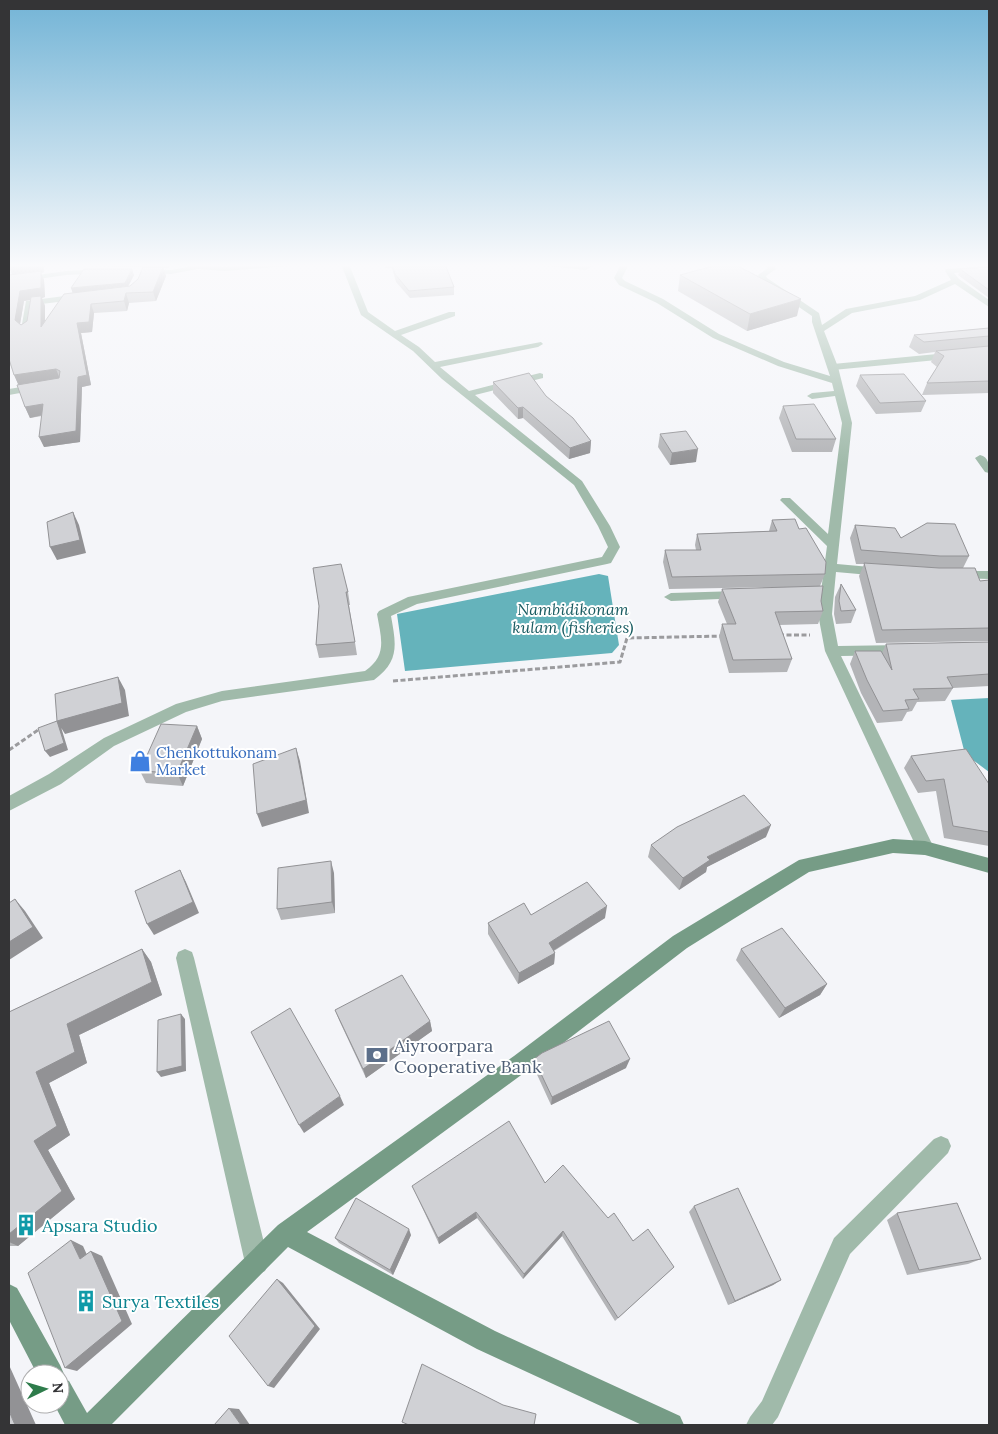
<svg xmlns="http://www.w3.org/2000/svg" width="998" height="1434" font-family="Lora,serif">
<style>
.water{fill:#65b3bb}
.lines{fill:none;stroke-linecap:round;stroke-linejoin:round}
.path{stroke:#9b9b9e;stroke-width:3;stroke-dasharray:5 2.5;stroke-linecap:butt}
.service{fill:#a0baaa;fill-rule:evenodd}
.minor{fill:#a0baaa;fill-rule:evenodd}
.secondary{fill:#769c86;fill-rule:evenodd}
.wall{fill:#b3b4b7;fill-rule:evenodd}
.shaded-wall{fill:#929295}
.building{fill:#d0d1d5;stroke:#929295}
.labels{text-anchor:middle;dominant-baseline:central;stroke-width:4;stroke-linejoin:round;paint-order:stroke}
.shop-label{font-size:15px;fill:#366cbe;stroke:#fff;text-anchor:start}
.water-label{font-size:16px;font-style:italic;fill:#185b61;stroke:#fff}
.near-service-label{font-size:18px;fill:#4e5e75;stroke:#fff;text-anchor:start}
.near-culture-label{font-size:18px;fill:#0d838f;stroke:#fff;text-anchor:start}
</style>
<rect width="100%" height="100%" fill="#f4f5f9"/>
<path class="water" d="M599,574l9,2 11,69 -7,8 -207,18 -8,-57z
M989,698v74l-24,-18 -14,-54z"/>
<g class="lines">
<path class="path" d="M779,635h31
M393,681l227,-19 7,-24 96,-2
M9,750l29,-20"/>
<path class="service" d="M989,349v6l-156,15 -4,-3 4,-3z
M941,1136l7,3 3,7 -3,7 -98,101 -72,163 -6,8h-26l4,-8 12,-16 72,-163 100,-99z"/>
<path class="minor" d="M267,264h24l-4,2 -62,5 -27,-2 -27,5 -26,-1 -4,-2 4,-2 26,1 27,-5 27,2z
M341,264h8l19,48 27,19 54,-19h6v4l-54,19 18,12 16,15 106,-20 2,2 -5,3 -98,20 29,24 71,-18 3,1v4l-68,17 107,86 28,45 10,21 -9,16 -4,1 -190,40 -26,12c5,28 9,45 -17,64l-152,21 -36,11 -72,34 -53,38 -52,27v-15l40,-22 55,-36 72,-34 46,-13 143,-20c23,-16 16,-33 12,-57l2,-3 29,-14 194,-40 6,-10 -10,-21 -24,-41 -132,-106 -29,-28 -52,-36z
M544,264h50l-8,6 -38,-4z
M621,264h8l-7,14 3,3 38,18 56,35 65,28 46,14 -18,-54v-6l-51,-35 -3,-6 10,-7 -3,-4h8l3,5 -10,7 1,2 52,35 3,12 24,-16 69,-13 36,-16 -6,-9 1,-2 43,-3v4l-35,3 5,6 30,21v7l-34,-23 -35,16 -68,13 -28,18 14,36 14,56 -15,141 44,4 6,4 -6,4 -45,-4 -4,42 6,32 65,-1 5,2 2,3 -2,3 -5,2 -62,1 93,192 -3,5 -6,2 -6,-2 -94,-202 -7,-37 9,-68 -47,-46 2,-2h8l38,36 14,-111 -7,-27 -23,3 -5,-3 5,-3 22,-2 -2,-8 -54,-17 -65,-28 -56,-35 -38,-18 -5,-7z
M103,269l4,2 -1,2 -40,2 -57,8v-4l57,-8z
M80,294l3,1v4l-50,6 -4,25 -4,3 -4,-3 5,-29z
M39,384l5,3 -2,2 -33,6v-6z
M980,455c9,2 9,10 9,18l-4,-1 -10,-14z
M959,571h30v8l-35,-1 -1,-3 1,-3z
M739,591l5,1 2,3 -2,3 -73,3 -7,-4 7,-4z
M185,949l7,3 2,6 75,305 -4,8 -8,4 -8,-4 -4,-8 -69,-305 2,-6z"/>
<path class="secondary" d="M893,839l32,2 64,17v15l-64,-18 -32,-2 -84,19 -122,76 -159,122 -221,162 188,99 185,85 4,9h-42l-165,-76 -189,-102 -177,178h-46l-11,-21h6v-30h-23l-28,-54v-36l8,4 43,77 4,9 -2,4 7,3 18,32 191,-188 236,-169 159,-120 126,-76z"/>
</g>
<path class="wall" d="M9,264h37l-2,3v5l-3,1 3,7 1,17 -3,1 3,8v16l28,-29 61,-18 -6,12 2,-1 8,-7 5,-12 -52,-1v-2h79l-1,4h-6l3,8 -10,25 -27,2 -2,8 -33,2 -2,19 -11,1 10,52 -9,2 -2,55 -36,5 -2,-31 -12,2 -5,-11 -7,-23 -8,-20 2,-90 -3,-7zM30,300l-3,21 -6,4 -1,-1 4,-23z
M384,264h61l9,23v8l-44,3 -14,-16 -4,-14h-7z
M989,267v31l-31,-23 2,-6z
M680,275l117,41 -50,15 -69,-40z
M989,328v65l-67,2 5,-12 10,-16 -6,-5 4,-10 -16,2 -10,-7 5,-12z
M860,375l66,26 -5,11 -45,2 -20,-28z
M493,382l53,14 45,45 -1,12 -21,6 -46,-41 -5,1 -25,-26z
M783,406l53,33 -4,13h-40l-13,-34z
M660,434l36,28 -26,3 -12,-18z
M772,520l27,9 26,45 -5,12 1,15 2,10 -5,13 -39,1 13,34 -5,13 -58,1 -10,-36 3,-13h5l-9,-22 4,-13 62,-2 -115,2 -6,-27 2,-12h31l-1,-5 2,-11 72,-3z
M855,525l114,31 -6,12 17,13 9,-1v61l-113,2 -17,-67 5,-12h-8l-6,-26z
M313,568l35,24 2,13h-1l8,50 -38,3 -3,-13 3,-39z
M841,584l15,26 -5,13 -15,1 -2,-10 1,-17z
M989,642v44l-36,2 -8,13 -28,1 -5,9 -5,1 -5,9 -25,2 -16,-30 -11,-29 5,-13 27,2 4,-9z
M197,726l5,13 -19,47 -37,-3 -6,-12z
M911,756l78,28v62l-45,-8 -8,-47 -18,2 -14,-25z
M766,837l-59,30 -1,5 -27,18 -31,-33 3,-12z
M334,873l1,40 -54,7 -4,-11z
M531,915l74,3 -51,33 1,2 -1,11 -36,20 -30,-50v-11z
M142,949l9,13 11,33 -83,40 8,28 -38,20 21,52 -22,15 27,49 -57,47h-9v-234z
M741,949l86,35 -7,11 -41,23 -43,-58z
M335,1010l95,11 2,10 -66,47 -27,-58z
M534,1059l92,9 -75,37 -17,-37z
M412,1186l196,32 25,23 41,26 -59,54 -53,-85 -39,43 -46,-61 -38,26 -24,-52z
M694,1206l87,74 -8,5 -45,20 -39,-93z
M897,1213l84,46 -13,5 -61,11 -20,-55z
M411,1235l-18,40 -54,-32 -4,-5z"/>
<path class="shaded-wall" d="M20,264h26l-2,3v5l-3,1 3,7 1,17 -3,1 3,8v31l-4,-10v-29l-17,3 -5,29 -4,-10 -2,-43 -4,-12z
M163,267l3,9 -10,25 -3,-9z
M132,269l2,6 -7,13 -54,6 -2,-6z
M126,293l3,10 -2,8 -3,-10z
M801,299l-4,17 -50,15 3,-17z
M91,304l3,9 -2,19 -11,1 10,52 -9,2 -2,55 -36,5 -5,-10 38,-114z
M56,369l4,10 -41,7 -5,-11z
M43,404l4,10 -17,4 -5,-11z
M523,407v11l-5,1v-11z
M591,441l-1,12 -21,6 1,-11z
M698,449l-2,13 -26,3 2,-12z
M73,512l6,13 7,28 -29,7 -7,-13z
M118,677l7,13 4,26 -64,18 -8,-13z
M57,721l4,6 7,23 -18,7 -5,-6z
M197,726l5,13 -19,47 -6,-13z
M296,748l4,13 9,52 -47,14 -5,-13z
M771,825l-5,12 -59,30 -1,5 -27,18 4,-12 24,-21z
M331,861l3,12 1,40 -3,-11z
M180,870l6,12 13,31 -45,22 -7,-11z
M15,899l10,12 18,27 -34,22v-18z
M607,906l-2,12 -57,36 1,-11z
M142,949l9,13 11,33 -83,40 8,28 -38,20 21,52 -22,15 27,49 -57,47 -9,-4v-8l25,-93 2,-69 31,-48z
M555,953l-1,11 -36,20 1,-11z
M827,984l-7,11 -41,23 6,-10z
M181,1014l4,5 1,52 -25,6 -4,-5z
M430,1021l2,10 -66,47 -3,-9z
M630,1059l-4,9 -75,37 1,-8z
M340,1096l4,9 -40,28 -5,-8z
M476,1212l1,6 -38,26 -1,-6z
M409,1229l2,6 -18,40 -3,-5z
M563,1231l-1,5 -39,43 1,-5z
M71,1240l12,6 8,18 -11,-5z
M91,1251l11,5 30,68 -55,47 -12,-3z
M277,1279l6,4 37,46 -46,59 -6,-2z
M781,1280l-8,5 -45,20 7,-4z
M9,1365l27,60h-21l-6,-14z
M229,1408l10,1 11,16h-9z"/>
<path class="building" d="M9,264h11l-11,1z
M392,264h53l9,23 -45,4 -14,-17z
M721,264h13l67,35 -51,15 -70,-39z
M143,267h20l-10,25 -27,1 -2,8 -33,3 -2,18 -12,1 10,52 -9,2 -2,54 -37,6 4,-33 -18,3 -8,-22 42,-7 1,-7 -4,-2 -42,6 -5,-16v-84l32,-4v17l-21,3 -5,29 6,5 6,-4 4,-24 10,-1v31l23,-33 66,-8 8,-7z
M989,267v23l-29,-21z
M84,269h48l-7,14 -54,5z
M989,328v8l-65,6 -10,-7z
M989,346v35l-62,2 17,-27 -8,-5z
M529,373l17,23 27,22 18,23 -21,7 -47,-41 -5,1 -25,-26z
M904,374l22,27 -46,2 -20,-28z
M814,404l22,35h-40l-13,-33z
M686,431l12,18 -26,4 -12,-19z
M73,512l7,28 -30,7 -3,-25z
M795,519l4,10 7,-1 20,34 -1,12 -153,3 -7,-27h36l-4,-16 80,-3 -5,-11z
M927,523l28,1 14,32h-29l-79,-6 -6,-25 40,3 6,10z
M864,563l75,5h36l5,13 9,-1v48l-107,2z
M341,564l7,28h-2l9,50 -39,3 3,-39 -6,-38z
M841,584l15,26 -15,1 -2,-10z
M823,586l-2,15 2,10 -48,1 17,47 -59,1 -11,-36h14l-14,-35z
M989,642v32l-42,3 6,11 -40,1 6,10 -14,1 4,9 -26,2 -16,-31 -12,-29h26l11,19 -6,-26z
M118,677l4,26 -65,18 -2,-27z
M57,721l7,22 -19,8 -7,-23z
M161,724l36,2 -20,47 -37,-2z
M296,748l10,52 -49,14 -4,-50z
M966,749l23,35v48l-36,-6 -9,-47 -18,2 -15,-25z
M744,795l27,30 -64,32 3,3 -27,18 -32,-33 26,-18z
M331,861l1,41 -55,7 1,-41z
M180,870l13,32 -46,22 -12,-33z
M587,882l20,24 -58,37 6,10 -36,20 -31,-50 36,-20 7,12z
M15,899l18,28 -24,15v-39z
M782,928l45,56 -42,24 -44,-59z
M142,949l10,33 -85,42 8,28 -39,20 21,54 -23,15 28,50 -53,43v-222z
M402,975l28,46 -67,48 -28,-59z
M290,1008l50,88 -41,29 -48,-93z
M181,1014l1,52 -25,6 1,-52z
M609,1021l21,38 -78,38 -18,-38 8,-6z
M509,1121l36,62 18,-18 45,53 6,-5 19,28 15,-12 26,38 -56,51 -55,-87 -39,43 -48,-62 -38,26 -26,-52z
M738,1188l43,92 -46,21 -41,-95z
M356,1198l53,31 -19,41 -55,-32z
M957,1203l24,56 -62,11 -22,-57z
M71,1240l9,19 11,-8 31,70 -57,47 -37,-95z
M277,1279l38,47 -47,60 -39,-50z
M422,1364l81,41 33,9 -2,11h-125l-7,-3z
M229,1408l12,17h-27z
M9,1411l6,14h-6z"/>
<linearGradient id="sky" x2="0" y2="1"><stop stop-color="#73b4d6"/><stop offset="0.57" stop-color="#fafafc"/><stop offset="1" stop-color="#fafafc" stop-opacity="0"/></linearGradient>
<rect width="998" height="465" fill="url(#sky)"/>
<defs>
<g id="shop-bare" transform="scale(1.725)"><path d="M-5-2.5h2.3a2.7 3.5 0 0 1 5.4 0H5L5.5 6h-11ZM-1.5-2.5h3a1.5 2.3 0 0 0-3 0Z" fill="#3f7fe0" stroke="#fff" stroke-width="2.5" paint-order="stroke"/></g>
<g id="bank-bare" transform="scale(1.725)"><path d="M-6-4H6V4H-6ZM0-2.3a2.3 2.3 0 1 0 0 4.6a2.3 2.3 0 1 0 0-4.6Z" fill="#5c6f8a" stroke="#fff" stroke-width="2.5" paint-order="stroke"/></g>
<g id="building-bare" transform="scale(1.725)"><path d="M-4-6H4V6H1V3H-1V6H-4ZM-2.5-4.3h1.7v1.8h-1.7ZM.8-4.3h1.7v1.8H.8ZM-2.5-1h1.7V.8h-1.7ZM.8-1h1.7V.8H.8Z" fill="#0f9aa8" stroke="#fff" stroke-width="2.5" paint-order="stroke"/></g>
</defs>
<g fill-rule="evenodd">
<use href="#shop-bare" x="140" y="761"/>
<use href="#bank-bare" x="377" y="1055"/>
<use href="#building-bare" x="26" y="1225"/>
<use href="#building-bare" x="86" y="1301"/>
</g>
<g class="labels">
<g class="shop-label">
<text x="156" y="752">Chenkottukonam<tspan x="156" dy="17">Market</tspan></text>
</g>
<g class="water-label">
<text x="573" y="609">Nambidikonam<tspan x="573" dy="18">kulam (fisheries)</tspan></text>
</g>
<g class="near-service-label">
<text x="394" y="1045">Aiyroorpara<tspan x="394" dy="21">Cooperative Bank</tspan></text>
</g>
<g class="near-culture-label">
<text x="42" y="1225">Apsara Studio</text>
<text x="102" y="1301">Surya Textiles</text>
</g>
</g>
<rect width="998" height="1434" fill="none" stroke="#343436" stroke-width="20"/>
<g transform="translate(45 1389) rotate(85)"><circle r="24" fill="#ffffff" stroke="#aeaeaf"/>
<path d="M0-4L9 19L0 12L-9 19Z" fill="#2e7c4b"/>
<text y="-8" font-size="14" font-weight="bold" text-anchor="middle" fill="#343436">N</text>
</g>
</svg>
